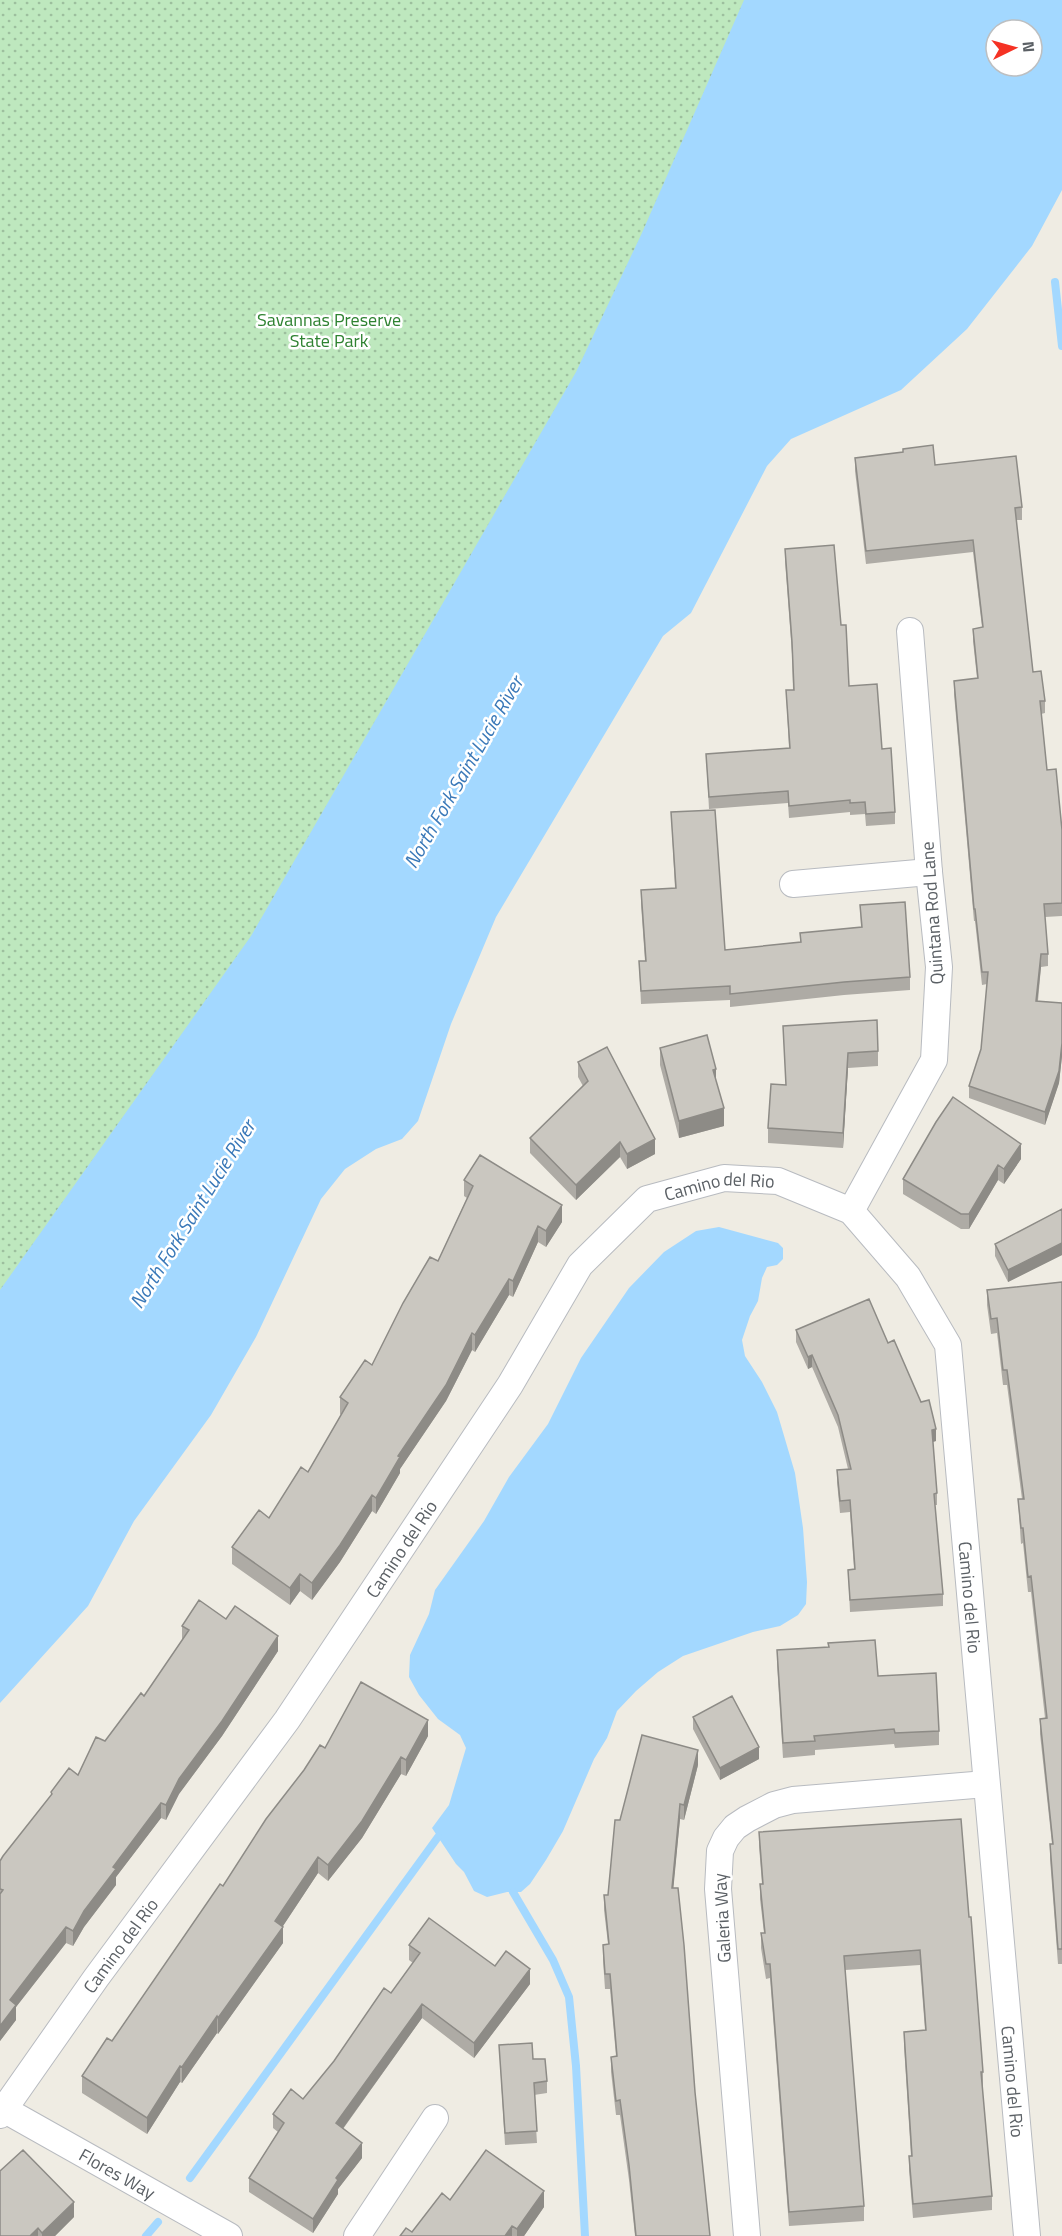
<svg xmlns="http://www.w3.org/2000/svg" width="1062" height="2236" font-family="'Titillium Web',sans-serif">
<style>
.park{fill:url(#park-dots)}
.water{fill:#a3d8ff;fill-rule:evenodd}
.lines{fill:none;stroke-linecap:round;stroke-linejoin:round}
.stream{stroke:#a3d8ff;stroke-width:8}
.street-casing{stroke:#b8bbc0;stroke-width:28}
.street{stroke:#fff;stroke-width:26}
.wall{fill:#aeaba5}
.shaded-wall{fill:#8d8b86}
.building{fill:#cac7c0;stroke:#8d8b86;stroke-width:1.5}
.labels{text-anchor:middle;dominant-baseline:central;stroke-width:5;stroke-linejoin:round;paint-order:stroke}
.park-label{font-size:18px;fill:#2e8231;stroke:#fff}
.street-label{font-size:18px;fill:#5b6065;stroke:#fff}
.water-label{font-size:20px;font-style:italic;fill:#3978b8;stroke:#fff}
</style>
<defs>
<pattern id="park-dots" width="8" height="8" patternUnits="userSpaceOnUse" patternTransform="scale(1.5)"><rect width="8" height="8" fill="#bee8be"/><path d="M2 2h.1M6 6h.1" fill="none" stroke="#9dbf9e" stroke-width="1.8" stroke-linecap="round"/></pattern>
</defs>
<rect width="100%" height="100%" fill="#efece3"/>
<path class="park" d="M0,0h874l-874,1464z"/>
<path class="water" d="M744,0h318v190l-30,56 -65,83 -66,61 -110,49 -24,27 -76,147 -28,23 -167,281 -45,107 -33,97 -16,18 -26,10 -31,20 -24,30 -65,138 -45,78 -77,106 -46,85 -88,97v-413l251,-354 325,-564 65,-137zM996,30h36v36h-36z
M719,1227l59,16 5,5v11l-6,6 -10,2 -5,11 -4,23 -8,15 -8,24 3,16 17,26 15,30 18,61 8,55 4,54 -1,22 -8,11 -18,11 -27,6 -70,24 -25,16 -22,19 -19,20 -10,27 -13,21 -31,72 -17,29 -16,24 -9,8h-14l-20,5 -13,-6 -10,-19 -8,-8 -24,-36 17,-23 17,-57 -6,-13 -22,-16 -19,-24 -10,-18 1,-22 19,-41 6,-24 49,-69 25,-44 39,-53 33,-66 48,-70 35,-36 32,-21z"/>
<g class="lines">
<path class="stream" d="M1055,282l7,64
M513,1892l40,68 16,37 7,69 9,170
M190,2178l248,-341
M146,2236l12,-14"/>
<g class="street-casing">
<g id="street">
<path d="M793,884l136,-12"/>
<path d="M851,1211l83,-151 5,-93 -10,-95 -19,-241"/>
<path id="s1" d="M5,2110l224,126"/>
<path id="s2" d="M0,2115l96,-137 191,-258 223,-335 70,-120 67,-66 77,-21 54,3 73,30 57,66 40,68 79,891"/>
<path d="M357,2236l78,-118"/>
<path d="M747,2236l-29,-347 2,-38 6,-13 9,-11 12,-8 27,-14 19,-5 193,-16"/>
</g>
</g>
<use href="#street" class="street"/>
</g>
<path class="wall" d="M855,458l80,7 87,42v13h-6l17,152 12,29v12l-4,1 6,56 15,60v86l-17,1 3,37v12l-7,1 -3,34 24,2v53l-3,27 -14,42 -76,-27v-12l12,-37 6,-65 -5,1 -7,-64h-1l-20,-227v-13l23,-3 -4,-37v-12l9,-2 -9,-75 -107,12 -11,-93z
M785,549l56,76 8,61 33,63 13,63v12l-29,2 -1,-12 -15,1v-3l-61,6 -1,-15 -79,6 -3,-55 83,-6 -3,-58h7l-1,-36 -7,-93z
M671,812l54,138 75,-8v-9l61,-6 -1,-22 50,72v13l-66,5 -114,12v-7l-89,4 -2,-43h6l-4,-57v-14l34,-2z
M783,1026l95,25v15l-30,2 -5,80 -75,-5v-15l18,-43z
M660,1048l56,33 8,45 -45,12 -19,-73z
M578,1062l77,92 -28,15 -7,-12 -44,43 -46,-47v-15l53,-52 -5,-9z
M1021,1159l-17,25 -6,-4 -29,49h-8l-58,-35v-15z
M464,1180l98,42 -16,25 -8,-5 -25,55 -4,-2 -34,57 -3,-2 -26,51 -46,68v4l-24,41 -4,-3 -32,51 -28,38 -12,-9 -10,14 -58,-41v-17l37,-29 39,-46 33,-57 -1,-1v-17l32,-32 66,-104 29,-63 -3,-2z
M1062,1209v46l-54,27 -13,-26v-12z
M1062,1282v682h-4l-8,-105v-15h2l-12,-110v-15l5,-1 -14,-126h-3l-5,-49 -2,1 -3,-45h4l-15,-114h-4l-6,-52 -6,1 -4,-29v-15z
M796,1330l92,13 48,98 -3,1 4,51v12h-2l8,89v12l-93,6 -2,-42 6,-1 -4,-57 -10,1 -3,-31v-12l11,-1 -10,-42 -26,-60 -4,2 -12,-27z
M226,1619l52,32 -56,85 -43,58 -13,26 -5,-2 -45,59v8l-32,42 -11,19 -7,-3 -50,64v13l-16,21v-180l51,-65v-4l27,-17 27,-34 39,-45 38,-55v-15z
M777,1650l101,26 61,55v14l-44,3 -1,-4 -79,6v5l-32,3 -6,-94z
M693,1717l66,42 -39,21 -27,-51z
M428,1736l-22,40 -5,-2 -39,64 -34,43 -10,-8 -35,53v17l-65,91 -1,-1 -35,50 -2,-1 -33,52 -65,-41v-17l30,-35 111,-155 102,-138z
M698,1765l-14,55 -4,-1 -7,69 37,348h-75l-6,-56 -9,-65h-4l-5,-43v-15l5,-1 -6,-67h-5l-2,-29v-15l5,-1 -4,-34v-15h4l12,-75z
M759,1832l210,85 14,155v15h-1l10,109v14l-79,8 -4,-48v-14h2l-7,-110v-14l21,-2 -5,-65 -75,5 19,236v15l-75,5 -19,-248 -4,1 -5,-31v-15h3l-4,-34v-15h2l-3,-38z
M409,1945l86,21 35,18 -56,74 -52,-40 -79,111 19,29 -24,31v5l-25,39 -64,-41v-14l29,-46 -5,-4v-14l30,-15 88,-106 22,-30 -4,-3z
M499,2045l34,14 14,22v12l-13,2 3,48 -32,2z
M450,2200l94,7 -20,29h-124l12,-4z
M74,2217l-19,19h-55z"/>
<path class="shaded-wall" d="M1041,954v13l-5,46v-12z
M1062,1043v13l-3,27 -14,42v-13z
M848,1053v15l-5,80v-15z
M716,1069v18l-3,-17z
M724,1108v18l-45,12v-17z
M655,1139v15l-28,15v-15z
M620,1142v15l-44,43v-15z
M1021,1144v15l-17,25v-15z
M998,1165v15l-29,49v-15z
M562,1205v17l-16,25v-16z
M538,1226v16l-25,55v-16z
M1062,1243v12l-54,27v-12z
M509,1279v16l-34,57v-17z
M472,1333v17l-26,51 -46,68v4l-24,41v-16l22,-42z
M812,1355v12l-4,2v-12z
M936,1429v12l-4,1v-12z
M372,1495v16l-32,51 -28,38v-17z
M300,1574v17l-10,14v-17z
M278,1636v15l-56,85 -43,58 -13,26v-15l13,-26z
M428,1720v16l-22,40v-16z
M759,1747v12l-39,21v-12z
M698,1750v15l-14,55v-15z
M401,1757v17l-39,64 -34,43v-16z
M161,1803v15l-45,59v8l-32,42 -11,19v-15l11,-20 29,-44z
M680,1804v15l-8,84v-15z
M318,1857v16l-43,65v-17z
M66,1927v16l-50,64v13l-16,21v-15l10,-26z
M283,1927v16l-65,91v-16z
M530,1969v15l-56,74v-15z
M422,2004v14l-86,120v-15z
M217,2016v17l-35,50v-16z
M180,2066v16l-33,52v-16z
M362,2143v15l-24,31v5l-25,39v-14l23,-41z
M544,2191v16l-20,29h-7v-7z
M74,2202v15l-19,19h-13v-3z
M512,2226v10h-7z
M38,2228v8h-8z"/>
<path class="building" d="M933,445l2,20 81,-9 6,51 -7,1 18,164 8,-1 4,30h-5l7,69 9,-1 6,61v73l-18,1 4,50h-7l-5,47 26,2v40l-3,28 -14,41 -76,-26 12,-37 7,-77h-6l-7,-63h-1l-20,-228 24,-3 -5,-49 10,-2 -10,-87 -107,11 -11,-93 48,-6v-3z
M834,545l7,80h5l3,61 28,-2 5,65 9,-1 4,64 -29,2 -1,-12 -15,1v-3l-61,6 -1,-15 -79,6 -3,-43 84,-6 -4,-58h8l-2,-48 -7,-93z
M715,810l10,140 76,-8 -1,-9 62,-6 -2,-22 45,-3 5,75 -66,5 -114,12v-8l-89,5 -2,-30h7l-5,-71 35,-2 -5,-76z
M877,1020l1,31 -30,2 -5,80 -75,-5 3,-44 15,1 -3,-59z
M707,1035l9,34 -3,1 11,38 -45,13 -19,-73z
M607,1047l48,92 -28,15 -7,-12 -44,43 -46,-47 58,-57 -10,-19z
M953,1097l68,47 -17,25 -6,-4 -29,49h-8l-58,-35 33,-57z
M480,1155l82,50 -16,26 -8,-5 -25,55 -4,-2 -34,56 -3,-2 -26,52 -48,71 2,1 -24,41 -4,-3 -32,50 -28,38 -12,-9 -10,14 -58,-41 27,-37 10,8 32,-51 7,5 40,-69 -8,-6 25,-37 7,5 31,-62 27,-46 8,4 35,-75 -9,-6z
M1062,1209v34l-54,27 -13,-26z
M1062,1282v667h-4l-8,-105h3l-13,-125 7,-1 -16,-142 -3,1 -5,-49h-2l-3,-29h6l-17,-129h-4l-6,-52 -6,1 -4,-29z
M869,1299l19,44 6,-3 27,62 8,-2 7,29 -4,1 5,63 -3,1 9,100 -93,6 -2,-30 7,-1 -5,-69 -10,1 -3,-31 14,-1 -13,-54 -26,-60 -4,2 -12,-27z
M199,1600l27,19 9,-13 43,30 -56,85 -43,58 -13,26 -5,-2 -48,64 3,2 -32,42 -11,20 -7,-4 -56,73 6,5 -16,21v-132l3,-4 -3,-1v-28l3,-5 49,-62 -1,-2 18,-24 9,7 18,-38 9,4 36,-48 3,3 45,-66 -7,-4z
M875,1640l3,36 58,-3 3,58 -44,2 -1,-4 -80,7 1,5 -32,2 -6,-93 52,-3 -1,-4z
M361,1682l67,38 -22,40 -5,-3 -39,64 -34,44 -10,-8 -43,64 8,6 -65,91 -1,-2 -35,51 -2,-1 -33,52 -65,-42 25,-38 5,3 108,-157 3,2 43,-67 38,-49 16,-25 5,3z
M732,1696l27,51 -39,21 -27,-51z
M642,1735l56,15 -14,55 -4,-1 -8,84h6l6,57 11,147 15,144h-74l-7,-71 -9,-65 -4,1 -5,-44 6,-1 -7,-82h-5l-2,-29 6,-1 -5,-49h4l7,-75h5z
M961,1819l8,98h2l12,155h-2l11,124 -79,8 -4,-48h3l-8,-124 22,-2 -6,-80 -76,6 20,250 -75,6 -19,-248h-4l-5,-31h4l-5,-49h3l-4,-52z
M429,1918l66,48 11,-15 24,18 -56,74 -52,-39 -86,119 26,20 -26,35 2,2 -25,39 -64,-41 35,-55 -11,-9 18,-25 12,10 31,-38 50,-73 7,5 29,-40 -11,-8z
M532,2043l1,16h12l2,22 -13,2 3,48 -32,2 -6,-88z
M23,2150l51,52 -32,31 -4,-5 -8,8h-30v-65z
M486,2150l58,41 -27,38 -5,-3 -7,10h-105l6,-8 6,4 30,-39 8,7z"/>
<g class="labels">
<g class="park-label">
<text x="329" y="319">Savannas Preserve<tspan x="329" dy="21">State Park</tspan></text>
</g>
<g class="street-label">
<text transform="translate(932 913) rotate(-94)">Quintana Rod Lane</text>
<text stroke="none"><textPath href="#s2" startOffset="1198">Camino del Rio</textPath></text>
<text stroke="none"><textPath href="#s2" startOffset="694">Camino del Rio</textPath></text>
<text stroke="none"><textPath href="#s2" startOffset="1756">Camino del Rio</textPath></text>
<text transform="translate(722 1918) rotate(-93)">Galeria Way</text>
<text stroke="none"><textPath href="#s2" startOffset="208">Camino del Rio</textPath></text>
<text stroke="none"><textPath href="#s2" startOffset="2242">Camino del Rio</textPath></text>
<text stroke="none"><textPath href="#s1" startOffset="129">Flores Way</textPath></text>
</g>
<g class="water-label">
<text transform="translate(463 772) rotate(-60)">North Fork Saint Lucie River</text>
<text transform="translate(192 1214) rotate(-58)">North Fork Saint Lucie River</text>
</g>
</g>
<g transform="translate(1014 48) rotate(85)"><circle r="28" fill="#ffffff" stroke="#bdbfc1" stroke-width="1.5"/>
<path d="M0-4.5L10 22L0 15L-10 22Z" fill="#f53224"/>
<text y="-9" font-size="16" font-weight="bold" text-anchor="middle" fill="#5b6065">N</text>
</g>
</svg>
